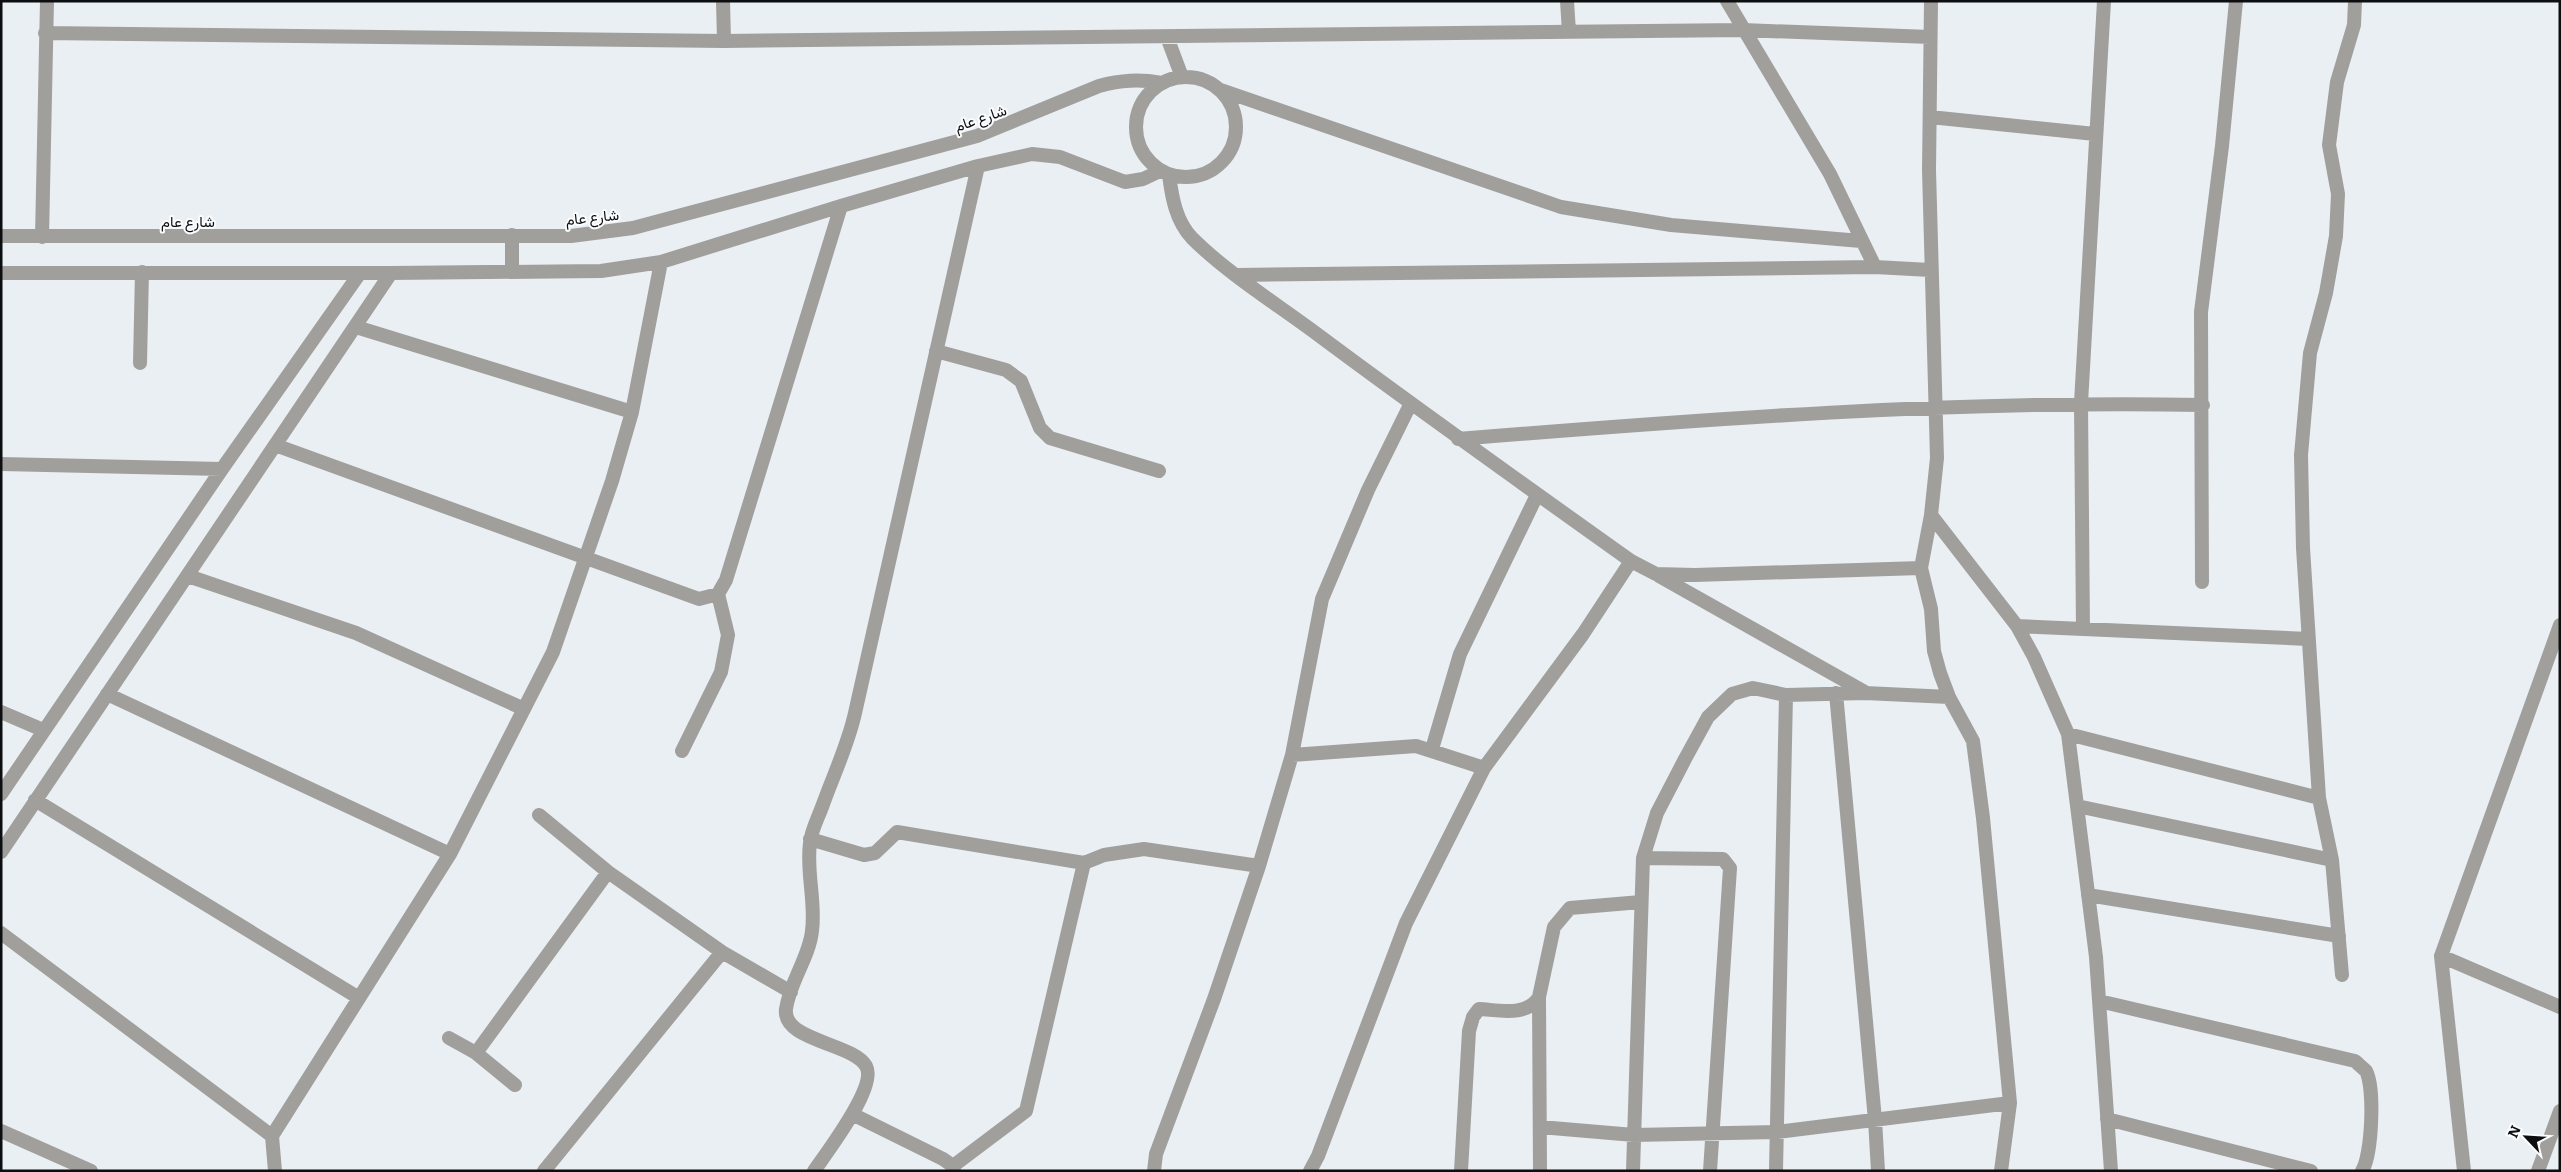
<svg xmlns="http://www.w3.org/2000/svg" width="2561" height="1172" font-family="Literata,Vazirmatn,serif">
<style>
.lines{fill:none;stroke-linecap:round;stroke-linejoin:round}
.minor{stroke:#a19f9c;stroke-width:14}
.labels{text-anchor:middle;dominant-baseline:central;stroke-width:4;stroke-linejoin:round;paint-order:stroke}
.street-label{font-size:15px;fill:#0d0e10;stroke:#fafcfe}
</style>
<rect width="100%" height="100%" fill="#eaeff4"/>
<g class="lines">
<path class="minor" d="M723,1l1,40
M1567,1l2,31
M1727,1l103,173 45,93
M1931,1l-2,169 8,288 -6,57 -10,53 10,41 3,42 6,22 9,24 24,44 10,77 27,285 -9,68
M45,33l679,8 1019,-11 187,7
M1167,37l15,40
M1136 127a50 50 0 1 1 100 0a50 50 0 1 1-100 0Z
M1221,90l340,117 110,18 190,16
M1930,117l165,17
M1169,175c3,23 7,46 23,63 36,36 88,68 129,99 102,76 206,150 310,224l25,13 39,1 226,-7
M1,236h570l62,-8 344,-92 122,-50c22,-6 40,-7 63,-3
M42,237l5,-236
M512,270v-35
M1,273h390l210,-2 60,-9 180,-56 137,-40 54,-12 28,3 65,25 18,-3 17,-8
M1238,275l637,-8 55,3
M356,327l276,85
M936,351l70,19 15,11 19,47 10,10 109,33
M140,363l2,-91
M1458,439c247,-20 498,-39 745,-34
M275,445l424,154 19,-5
M1,464l221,5
M1931,515l86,111 17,31 34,77 28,223 15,214
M188,576l168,57 168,76
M1659,576l206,116
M2202,582l-1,-270 21,-166 14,-145
M2560,625l-119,331 119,51
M2017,626l291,13
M2083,629l-2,-226 23,-402
M1836,693l39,427 3,51
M107,694l343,160
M1,712l42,18
M2068,734l251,64
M1432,749l28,-95 77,-159
M682,751l39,-79 7,-37 -10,-41 8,-14 115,-374
M1292,755l124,-9 68,22
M1,794l221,-325 138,-196
M35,800l324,198
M2077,806l255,54
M539,815l69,57 114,80 69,40
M810,839l54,16 11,-2 22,-21 187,31 20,-8 40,-6 115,17
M1,852l390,-579
M1643,858l80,1 7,9 -20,303
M2088,895l251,41
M1,933l271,203
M2441,956l23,215
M2342,975l-10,-115 -13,-62 -16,-250 -2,-93 9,-102 16,-60 10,-57 2,-42 -9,-49 8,-63 17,-57 1,-24
M1539,997l1,174
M2099,1001l256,60c3,3 8,7 11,10 9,17 6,84 -4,100
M449,1038l27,15 39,32
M476,1053l132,-181
M852,1114l91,45 10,7 1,5
M2107,1119l204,52
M1540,1127l94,8 143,-3 233,-29
M1,1131l90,40
M953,1166l73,-55 58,-248
M275,1171l-3,-35 178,-282 103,-202 59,-171 20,-69 29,-150
M544,1171l178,-219
M814,1171c13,-19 64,-85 52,-105 -13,-23 -84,-25 -80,-57 4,-28 23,-51 26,-78 4,-29 -6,-59 -2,-88 1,-12 8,-25 12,-36 11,-31 26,-62 33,-94 41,-182 82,-364 123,-547
M1154,1171l2,-17 58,-155 45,-133 33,-111 30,-156 46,-109 42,-85
M1310,1171l8,-15 88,-233 78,-155 99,-134 48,-73
M1461,1171l8,-140 4,-14 6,-8c20,1 48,8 60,-12l15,-70 16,-19 71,-6
M1633,1171l10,-313 14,-45 28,-54 23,-42 24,-23 21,-6 33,7 79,-2 84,4
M1776,1171l10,-476
M2538,1171l22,-60"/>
</g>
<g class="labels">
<g class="street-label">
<text transform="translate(980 117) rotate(-19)">شارع عام</text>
<text transform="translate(592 216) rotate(-6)">شارع عام</text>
<text x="188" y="220">شارع عام</text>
</g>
</g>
<rect width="2561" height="1172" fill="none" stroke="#0d0e10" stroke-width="5"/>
<g transform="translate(2526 1137) rotate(295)" stroke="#fafcfe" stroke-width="4" paint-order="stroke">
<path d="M0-4L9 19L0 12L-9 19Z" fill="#0d0e10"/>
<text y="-8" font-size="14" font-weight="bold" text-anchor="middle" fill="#0d0e10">N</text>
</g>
</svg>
